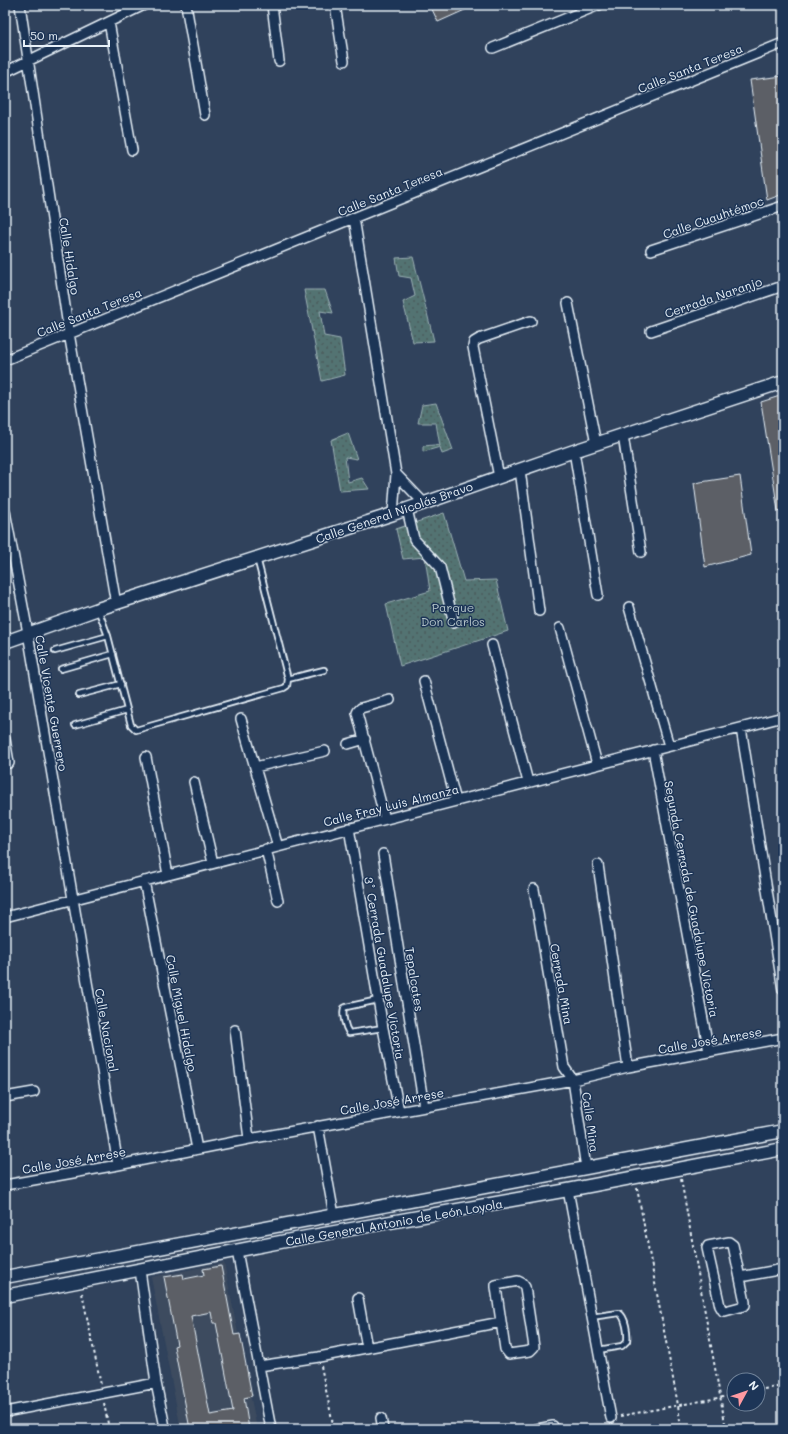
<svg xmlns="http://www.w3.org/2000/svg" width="788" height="1434" font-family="Mali,sans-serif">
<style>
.built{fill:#3d4b5f}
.park{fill:url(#park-dots);stroke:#9db2b5}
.building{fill:#5b5f66;stroke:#e8f1f8;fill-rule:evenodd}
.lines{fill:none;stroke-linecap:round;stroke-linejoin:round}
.service-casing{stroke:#e8f1f8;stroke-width:8}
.minor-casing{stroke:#e8f1f8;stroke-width:12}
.tertiary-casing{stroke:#e8f1f8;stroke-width:15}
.path{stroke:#e8f1f8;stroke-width:2;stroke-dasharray:3 3;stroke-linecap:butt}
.service{stroke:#1d3557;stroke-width:4.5}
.minor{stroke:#1d3557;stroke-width:9}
.tertiary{stroke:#1d3557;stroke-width:12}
.labels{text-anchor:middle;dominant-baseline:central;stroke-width:3;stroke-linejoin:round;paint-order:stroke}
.street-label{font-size:12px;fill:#e8f1f8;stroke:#1d3557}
.park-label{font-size:12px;fill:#b4c5c9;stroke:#1d3557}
</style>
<defs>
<pattern id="park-dots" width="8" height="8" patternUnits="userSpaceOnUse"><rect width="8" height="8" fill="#527372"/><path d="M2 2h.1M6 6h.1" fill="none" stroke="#4b5b5c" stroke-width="1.8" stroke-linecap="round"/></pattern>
</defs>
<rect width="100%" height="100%" fill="#30425c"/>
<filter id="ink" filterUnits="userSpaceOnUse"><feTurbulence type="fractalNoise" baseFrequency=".025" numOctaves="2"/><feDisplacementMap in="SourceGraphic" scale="8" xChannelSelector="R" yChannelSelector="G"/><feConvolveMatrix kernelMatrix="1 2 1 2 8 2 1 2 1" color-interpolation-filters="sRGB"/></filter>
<g filter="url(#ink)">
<path class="built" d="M224,1263l33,166h-76l-30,-152z"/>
<path class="park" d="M413,257l21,84 -21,1 -10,-40 12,-6 -4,-18 -12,-2 -3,-18z
M304,290h21l8,23 -13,-2 4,25 16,3 5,36 -23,6z
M436,403l17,47 -11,4 -2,-7 -17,5v-6l11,-1 6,1 -4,-23h-18l4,-18z
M348,433l9,26 -12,-2 3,25 14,-4 7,11 -29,2 -9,-51z
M444,513l20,68 32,-1 12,51 -108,35 -14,-62 44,-13 -5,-34 -22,2 -7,-30z"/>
<path class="building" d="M430,5h46l-38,17z
M783,76v118l-16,6 -17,-120z
M783,395v116h-5l-17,-109z
M740,476l11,79 -46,12 -11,-84z
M221,1266l13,69 6,-1 12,62 -8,2 5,31h-59l-16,-83 3,-1 -13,-68 19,-3 1,5 20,-4 -1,-6zM211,1312l2,11h3l17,88 -23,4 -19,-99z"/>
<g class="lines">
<g class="service-casing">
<path id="service" d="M98,609l10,27 23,89 5,5 148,-42 3,-2 1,-7 -31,-121
M55,651l53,-15
M61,669l52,-15
M288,679l36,-9
M79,695l42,-11
M75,725l52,-15
M378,1000l-32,7 -2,1c-2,7 1,19 5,25l34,-5
M591,1317l28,-4c7,4 9,21 8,28l-5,5 -24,4"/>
</g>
<g class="minor-casing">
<path id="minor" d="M20,5l49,328 47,271
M186,5l19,110
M272,5l7,56
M335,5l9,56
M109,22l23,128
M493,48l106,-43
M5,72l139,-67
M354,218l42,256 -3,40
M651,250l132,-44
M568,303l28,141
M651,331l132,-45
M5,360l778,-317
M623,435l18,117
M574,451l24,144
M520,470l19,141
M396,474l28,29
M499,477l-26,-130 1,-5 5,-3 52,-18
M407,509l7,30 26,28 14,56
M5,511l23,122 90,532
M629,607l40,139
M560,628l37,136
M492,645l36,137
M424,681l32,120
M241,719l37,128
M741,728l42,262
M5,739l4,24
M348,744l17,-5
M653,750l56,302
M146,757l22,118
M255,767l70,-16
M194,782l19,81
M385,819l-28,-106 1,-2 3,-3 29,-8
M349,828l34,200 16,83
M266,849l12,52
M383,854l41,253
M598,865l30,202
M144,881l53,268
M534,889l30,178 9,13 13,88
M5,917l778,-200
M235,1030l14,109
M5,1097l29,-5
M318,1126l16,89
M5,1185l113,-20 131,-26 324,-59 55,-13 155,-29
M568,1190l43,228
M729,1242l4,3 12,57v3l-5,2 -15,4h-2l-3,-5 -13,-58 1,-2z
M237,1251l34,178
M140,1270l16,113 9,44
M740,1277l43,-8
M518,1281l4,2 3,4 9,60 -4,4 -21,3 -4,-5 -9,-62v-2z
M358,1298l9,50
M259,1366l60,-9 182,-35
M5,1412l151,-29
M381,1418l2,11
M537,1429l16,-3"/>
</g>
<g class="tertiary-casing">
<path id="tertiary" d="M5,642l93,-33 295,-95 181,-63 209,-69
M5,1277l778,-146
M5,1296l291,-57 272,-49 215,-41"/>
</g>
<path class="path" d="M681,1179l45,250
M637,1188l41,217 3,24
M82,1293l19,92
M321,1366l13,63
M758,1390l25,-4
M104,1403l5,26
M620,1416l114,-21"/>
<use href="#service" class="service"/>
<use href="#minor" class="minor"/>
<use href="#tertiary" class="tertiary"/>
</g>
</g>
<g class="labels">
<g class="street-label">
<text transform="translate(690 68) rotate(-22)">Calle Santa Teresa</text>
<text transform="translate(390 191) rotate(-22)">Calle Santa Teresa</text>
<text transform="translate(713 217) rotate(-19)">Calle Cuauhtémoc</text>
<text transform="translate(70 256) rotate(81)">Calle Hidalgo</text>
<text transform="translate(713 297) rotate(-19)">Cerrada Naranjo</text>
<text transform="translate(89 312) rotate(-22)">Calle Santa Teresa</text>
<text transform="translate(394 512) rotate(-19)">Calle General Nicolás Bravo</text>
<text transform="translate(52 703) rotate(80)">Calle Vicente Guerrero</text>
<text transform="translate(391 805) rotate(-14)">Calle Fray Luis Almanza</text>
<text transform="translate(692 899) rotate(79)">Segunda Cerrada de Guadalupe Victoria</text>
<text transform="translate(385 968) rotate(80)">3˚ Cerrada Guadalupe Victoria</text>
<text transform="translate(415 979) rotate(81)">Tepalcates</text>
<text transform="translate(562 984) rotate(80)">Cerrada Mina</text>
<text transform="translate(182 1013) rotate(79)">Calle Miguel Hidalgo</text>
<text transform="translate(107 1030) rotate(80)">Calle Nacional</text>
<text transform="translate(710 1040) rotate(-10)">Calle José Arrese</text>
<text transform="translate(392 1101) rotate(-10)">Calle José Arrese</text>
<text transform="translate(591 1122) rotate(82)">Calle Mina</text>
<text transform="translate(74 1160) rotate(-10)">Calle José Arrese</text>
<text transform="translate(394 1222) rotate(-10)">Calle General Antonio de León Loyola</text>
</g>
<g class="park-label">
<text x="453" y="607">Parque<tspan x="453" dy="14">Don Carlos</tspan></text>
</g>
</g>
<rect width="788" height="1434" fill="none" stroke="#1d3557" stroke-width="20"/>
<rect x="10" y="10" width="768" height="1414" fill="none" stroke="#e8f1f8" stroke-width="1.5" filter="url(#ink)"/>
<g transform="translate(746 1392) rotate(50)"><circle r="19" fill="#1d3557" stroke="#6e8097"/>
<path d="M0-3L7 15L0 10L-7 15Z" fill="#ff9aa2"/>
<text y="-6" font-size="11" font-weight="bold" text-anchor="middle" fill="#e8f1f8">N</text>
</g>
<path d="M24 40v6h85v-6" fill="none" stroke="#e8f1f8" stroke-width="2"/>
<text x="30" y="40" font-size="12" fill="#e8f1f8" stroke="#1d3557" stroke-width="3" paint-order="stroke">50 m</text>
</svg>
